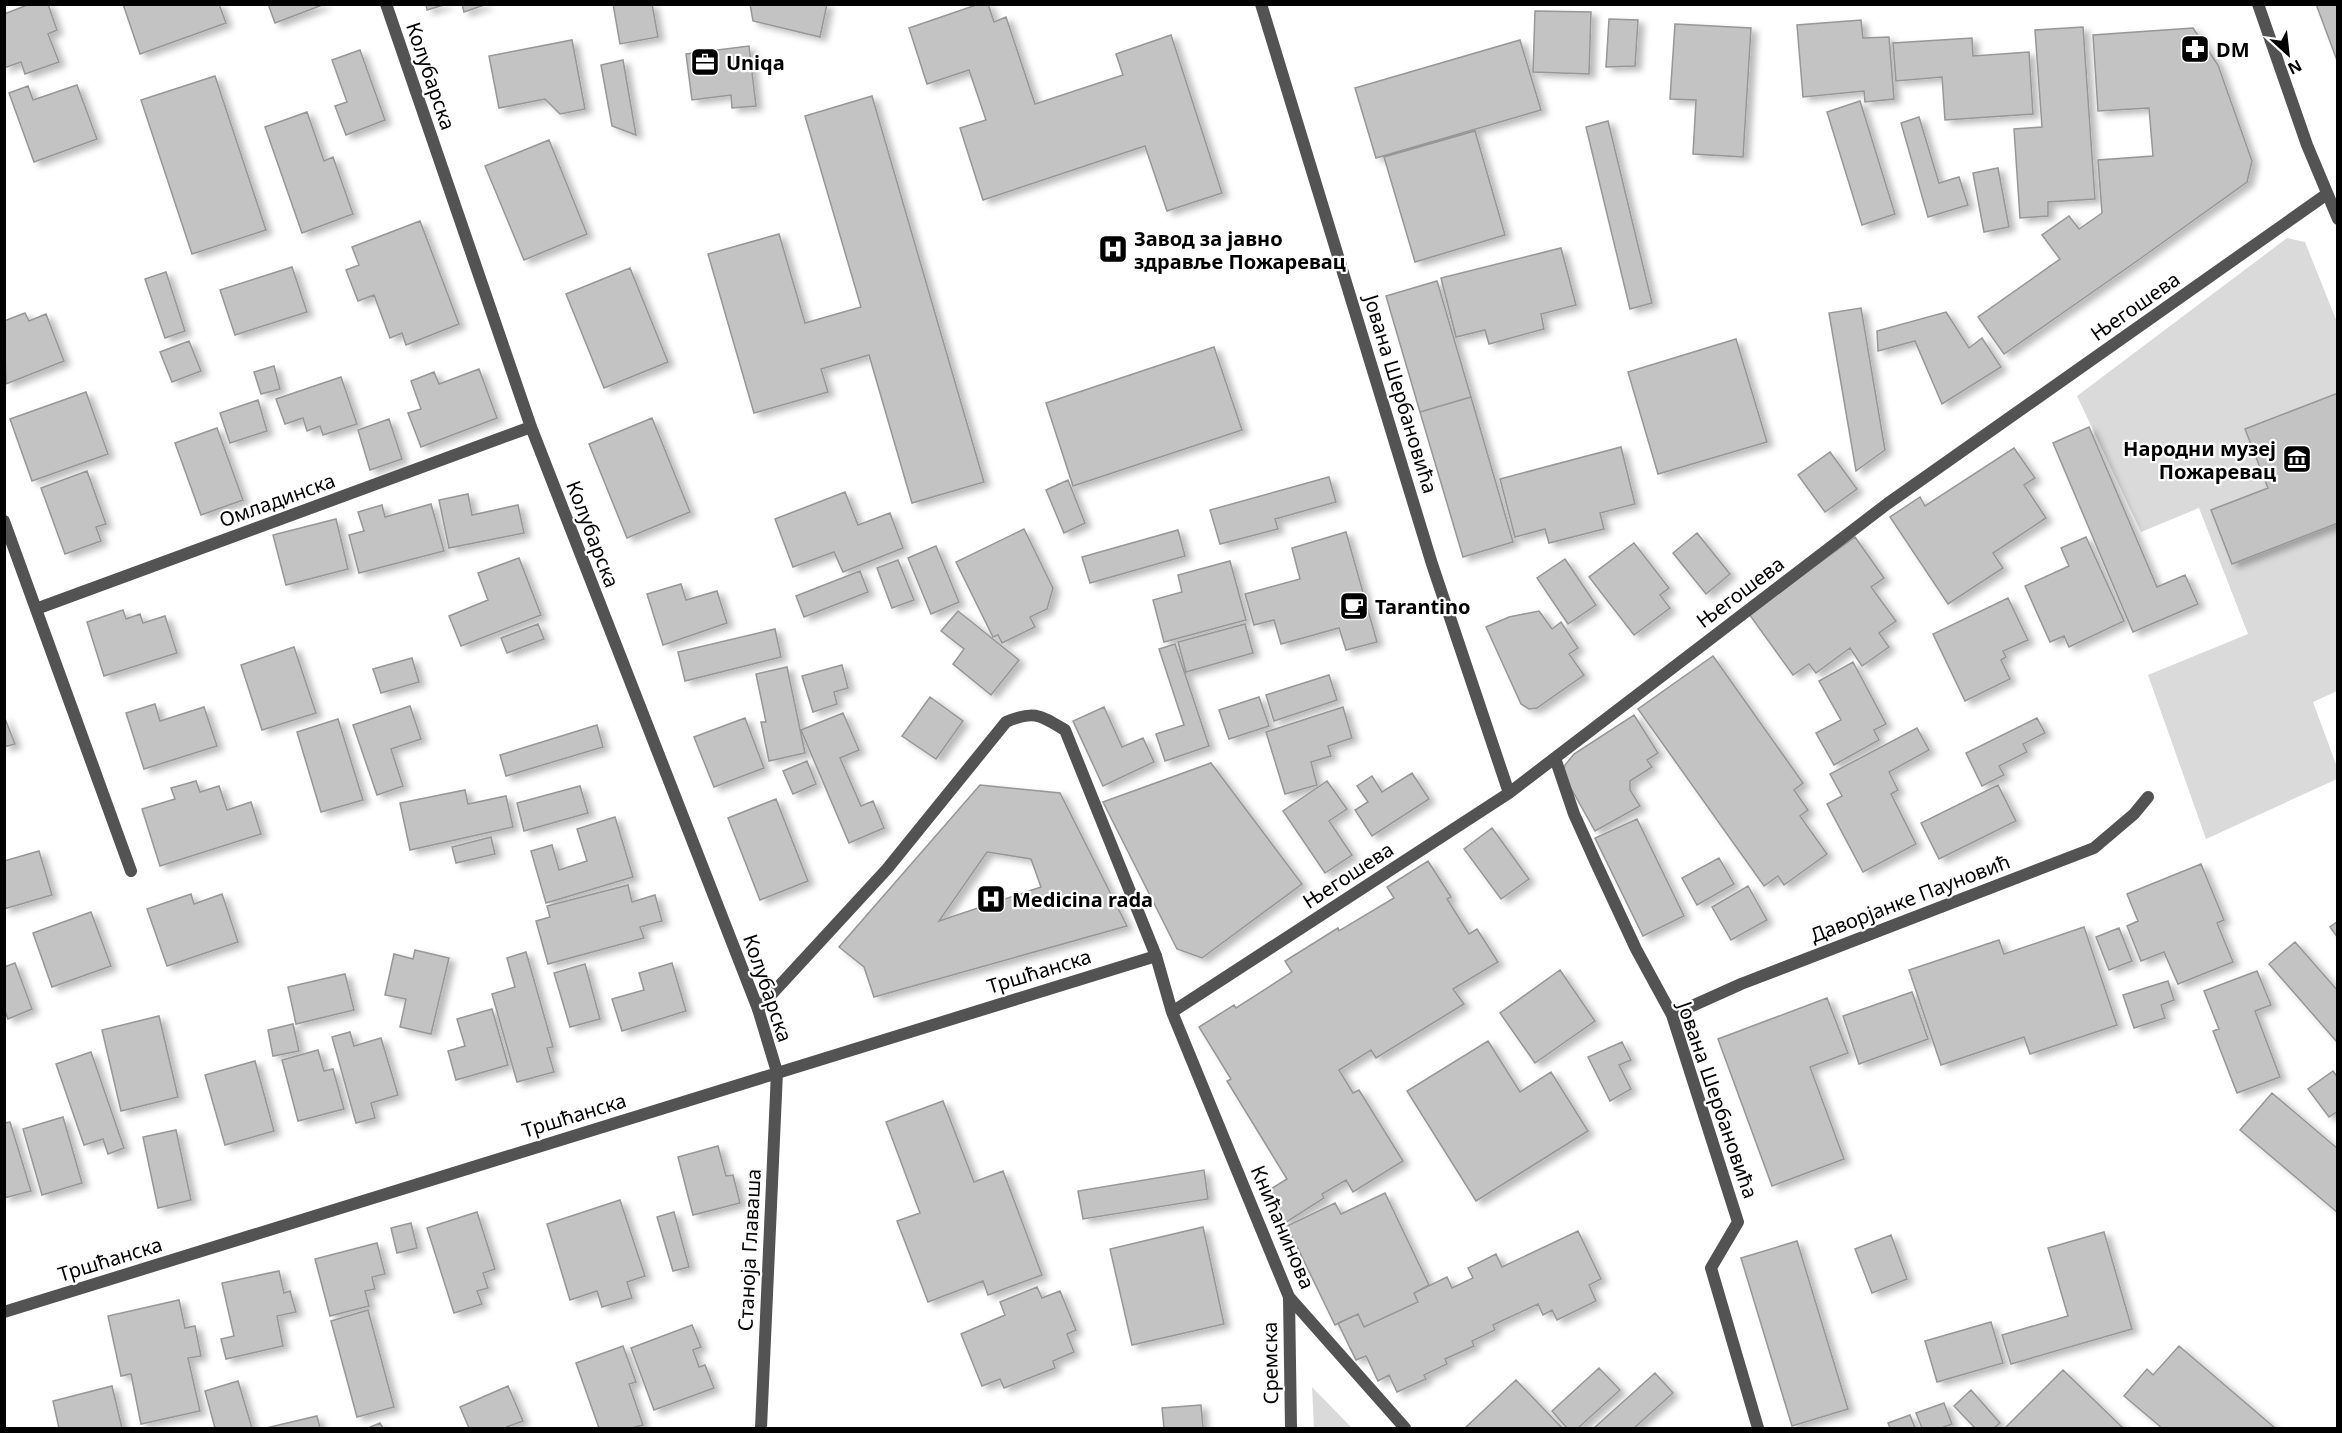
<svg xmlns="http://www.w3.org/2000/svg" width="2342" height="1433" font-family="'Noto Sans',sans-serif">
<style>
.green{fill:#dadada}
.building{fill:#c3c3c3;stroke:#979797;stroke-width:1.5;fill-rule:evenodd;filter:url(#shadow)}
.lines{fill:none;stroke-linecap:round;stroke-linejoin:round}
.lane{stroke:#535353;stroke-width:12}
.street{stroke:#535353;stroke-width:12}
.labels{text-anchor:middle;dominant-baseline:central;stroke-width:4.5;stroke-linejoin:round;paint-order:stroke}
.poi-label{font-size:20px;font-weight:bold;fill:#000;stroke:#fff;text-anchor:start}
.street-label{font-size:20px;fill:#000;stroke:#fff}
</style>
<defs>
<filter id="shadow"><feDropShadow dx="6" dy="4" stdDeviation="3" flood-color="#0004"/></filter>
</defs>
<rect width="100%" height="100%" fill="#fff"/>
<path class="green" d="M2287,238l18,4 32,80v369l-24,11 24,65v12l-131,60 -58,-164 100,-41 -49,-126 -58,24 -64,-136z
M1312,1387l40,41h-38z"/>
<path class="building" d="M30,4h18l9,26 -9,4 11,28 -34,12 -4,-12 -17,6v-54z
M123,4h96l7,19 -86,31z
M268,4h57l-50,19z
M426,4h21l-20,6z
M462,4h25l-23,8z
M613,4h39l6,33 -38,7z
M750,4h77l-7,33 -67,-16z
M979,4h9l6,18 12,-5 29,87 88,-29 -7,-21 55,-19 51,158 -55,18 -22,-65 -162,54 -23,-72 26,-8 -17,-50 -42,14 -18,-56z
M2316,4h22v59z
M1535,11l56,1 -2,62 -56,-2z
M1609,19l29,1 -3,46 -29,1z
M1861,20l2,18 26,-1 5,62 -29,3 -1,-11 -61,6 -6,-72z
M1675,24l76,4 -8,129 -50,-3 3,-54 -26,-1z
M2083,27l12,172 -47,3v14l-28,2 -6,-89 28,-2 -7,-97z
M2193,28l25,37 34,96 -5,21 -110,79 -133,93 -26,-37 82,-58 -18,-24 27,-19 10,13 23,-16 -4,-53 55,-4 -4,-48 -51,3 -5,-76z
M1972,38l1,18 56,-4 4,62 -88,6 -3,-43 -46,4 -3,-38z
M572,40l13,69 -25,5 -15,-15 -46,9 -10,-52z
M1520,40l21,70 -165,48 -21,-70z
M749,46l7,60 -24,2 -1,-13 -39,5 -6,-46z
M360,50l25,70 -39,15 -11,-29 12,-4 -15,-42z
M623,60l13,75 -24,-9 -11,-61z
M215,76l51,154 -74,24 -51,-154z
M77,85l20,54 -63,23 -25,-69 19,-7 5,14z
M872,96l112,386 -72,21 -43,-148 -48,14 7,23 -74,21 -46,-159 71,-20 26,89 56,-16 -56,-191z
M1860,101l35,113 -33,11 -35,-113z
M307,112l17,49 9,-4 20,57 -51,19 -37,-106z
M1919,117l20,66 20,-6 9,28 -40,12 -27,-94z
M1608,121l44,182 -22,6 -44,-182z
M1475,131l30,104 -90,27 -31,-105z
M549,140l38,94 -63,26 -39,-94z
M1998,168l11,59 -25,5 -11,-59z
M420,221l39,103 -53,21 -4,-12 -12,5 -16,-43 -16,6 -12,-31 13,-5 -7,-18z
M1561,248l15,57 -35,9 3,15 -55,15 -4,-14 -29,7 -15,-59z
M292,267l15,45 -72,23 -15,-45z
M630,268l38,94 -64,26 -38,-94z
M166,272l19,59 -20,7 -20,-59z
M1437,281l34,116 -51,15 -34,-116z
M1861,308l24,142 -29,21 -27,-158z
M1946,312l23,36 13,-10 19,29 -59,37 -27,-63 -37,10 -1,-20z
M25,313l4,8 17,-7 18,47 -58,23 -2,-63z
M1736,339l31,103 -109,32 -30,-102z
M189,341l12,30 -29,11 -12,-30z
M1214,347l28,83 -169,56 -27,-83z
M274,366l6,23 -19,5 -7,-22z
M479,369l18,49 -76,29 -13,-34 13,-4 -10,-28 23,-9 5,12z
M341,377l16,47 -34,11 -3,-9 -13,5 -4,-13 -18,6 -9,-25z
M86,392l22,62 -76,27 -22,-62z
M2338,393v130l-106,41 -21,-54 57,-22 -23,-59z
M1471,397l42,145 -50,15 -43,-145z
M258,400l9,31 -37,12 -10,-30z
M652,418l38,94 -63,26 -38,-94z
M389,419l13,40 -32,11 -12,-40z
M2089,427l68,160 28,-12 13,29 -65,28 -80,-189z
M217,428l26,72 -42,15 -26,-72z
M1621,447l14,57 -35,9 4,16 -55,14 -4,-14 -30,8 -15,-58z
M2014,448l21,30 -11,7 22,33 -53,35 10,15 -55,36 -58,-87 30,-20 5,9z
M1830,452l27,37 -32,23 -27,-37z
M87,471l19,53 -10,3 5,14 -36,13 -24,-66z
M1329,477l7,25 -61,17 3,10 -58,15 -10,-34z
M1068,480l17,43 -21,10 -18,-43z
M845,492l13,33 32,-12 13,35 -60,24 -9,-20 -41,15 -18,-48z
M468,494l4,21 46,-10 6,28 -75,15 -10,-48z
M431,504l13,47 -85,22 -10,-38 15,-4 -6,-19 24,-7 3,12z
M336,519l12,50 -62,16 -13,-50z
M1024,529l29,59 -6,21 -17,8 5,10 -33,16 -4,-8 -5,2 -37,-75z
M1178,530l7,26 -95,27 -8,-26z
M1346,532l31,110 -31,8 -7,-22 -58,16 -7,-24 -20,5 -9,-31 55,-15 -8,-31z
M1697,533l33,41 -24,20 -33,-41z
M1855,537l29,41 -13,9 25,34 -17,12 10,14 -27,19 -12,-18 -34,25 -7,-9 -16,11 -44,-61z
M2086,537l38,84 -55,26 -5,-11 -14,6 -25,-56 44,-20 -8,-18z
M1634,543l35,45 -9,7 10,13 -36,27 -45,-58z
M936,546l23,56 -28,12 -23,-56z
M519,558l22,57 -80,31 -12,-30 39,-16 -10,-27z
M1565,559l31,46 -28,19 -31,-46z
M898,560l16,40 -22,8 -15,-40z
M1230,561l16,59 -82,22 -11,-42 29,-8 -4,-17z
M860,571l8,21 -64,25 -8,-21z
M681,584l5,16 31,-9 10,32 -64,22 -16,-51z
M2008,598l20,42 -25,11 3,6 -5,3 9,19 -45,22 -32,-67z
M123,610l3,9 14,-5 3,9 22,-7 12,37 -73,23 -17,-54z
M958,611l61,49 -28,35 -38,-31 11,-15 -23,-18z
M1539,611l13,18 9,-7 17,26 -9,6 15,21 -47,33 -8,1 -8,-5 -35,-77 23,-10z
M538,624l6,15 -37,14 -6,-15z
M1245,624l8,29 -67,19 -8,-30z
M775,629l6,28 -96,24 -7,-29z
M1175,644l34,102 -44,15 -9,-27 28,-9 -25,-76z
M294,647l22,66 -54,17 -21,-65z
M1713,656l90,127 -9,7 14,20 -8,6 27,38 -43,31 -6,-9 -14,10 -126,-177z
M412,658l7,24 -38,11 -8,-24z
M1853,662l33,62 -12,6 5,10 -45,25 -18,-32 25,-13 -22,-39z
M842,665l6,23 -14,4 3,12 -24,8 -11,-36z
M787,667l18,86 -36,8 -8,-39h5l-10,-48z
M1329,675l8,25 -63,21 -8,-26z
M930,697l33,24 -27,38 -34,-23z
M1259,697l10,29 -40,13 -10,-29z
M155,704l5,17 44,-14 13,39 -73,23 -18,-56z
M410,706l11,33 -30,10 12,37 -26,9 -24,-70z
M1104,707l18,40 21,-9 11,24 -51,24 -30,-65z
M1343,707l9,31 -24,8 3,10 -20,6 6,23 -32,9 -19,-62z
M843,713l16,37 -19,8 21,48 12,-5 11,27 -35,15 -48,-113z
M1634,715l24,38 -11,7 5,7 -22,14v9l10,16 -45,25 -32,-57 2,-9 9,-11z
M4,716l11,28 -11,3z
M745,718l19,50 -50,19 -20,-50z
M2037,718l8,15 -22,11 4,8 -28,14 5,9 -22,11 -16,-33z
M338,719l25,81 -42,12 -24,-80z
M597,725l6,22 -97,29 -6,-21z
M1917,728l12,22 -40,22 9,18 -7,4 25,50 -53,28 -36,-68 15,-8 -12,-22z
M807,761l9,23 -23,10 -10,-23z
M1211,763l91,121 -100,74 -25,-9 -74,-147z
M1412,773l17,26 -57,37 -17,-26 13,-8 -11,-16 15,-10 10,16z
M196,781l4,11 19,-6 8,24 24,-8 10,32 -101,32 -18,-57 33,-10 -4,-11z
M1327,781l20,28 -18,12 23,34 -27,18 -42,-62z
M980,785l80,8 67,133 -253,71 -10,-30 -25,-20zM987,852l44,7 10,28 -102,34z
M1998,785l18,36 -77,38 -18,-36z
M580,786l8,27 -64,18 -7,-28z
M465,790l3,14 38,-8 7,31 -103,23 -10,-47z
M776,799l32,82 -48,19 -32,-82z
M615,817l18,60 -87,26 -15,-52 21,-6 7,25 28,-9 -10,-32z
M1637,819l47,97 -41,20 -48,-98z
M1492,828l37,51 -28,20 -37,-50z
M491,837l4,17 -39,9 -4,-16z
M39,851l13,44 -48,14v-48z
M1719,858l15,26 -37,21 -15,-27z
M1428,861l23,36 -4,2 22,35 8,-5 21,33 -45,27 11,15 -88,54 -5,-8 -32,20 14,23 6,-3 44,71 -50,31 -7,-12 -24,14 2,4 -39,25 -19,-31 21,-13 -60,-98 4,-2 -32,-52 35,-22 2,3 56,-36 -7,-11 53,-33 1,3 55,-33 -7,-11z
M2201,864l23,56 -7,3 16,39 -55,22 -14,-32 -23,9 -14,-35 11,-5 -11,-27z
M628,885l4,17 23,-7 7,26 -22,6 4,11 -96,26 -12,-43 14,-4 -3,-11z
M1748,886l19,34 -36,20 -19,-33z
M191,894l3,10 28,-10 16,48 -71,24 -20,-57z
M91,912l20,54 -59,21 -19,-54z
M2338,921v17l-8,-11z
M2084,927l33,98 -87,29 -6,-17 -83,28 -32,-95 90,-30 5,14z
M2119,928l13,33 -23,9 -13,-33z
M2295,942l43,49 -1,51 -68,-78z
M415,950l34,8 -18,76 -31,-7 6,-28 -21,-4 9,-41 19,5z
M526,952l27,95 -6,1 7,24 -37,10 -25,-88 23,-7 -8,-29z
M15,963l17,46 -24,10 -4,-11v-41z
M672,963l14,48 -64,20 -10,-32 32,-9 -5,-17z
M585,964l15,55 -30,8 -16,-54z
M1560,970l35,51 -60,42 -35,-50z
M2257,971l14,34 -16,6 25,66 -43,16 -24,-62 6,-2 -15,-38z
M345,974l9,36 -58,14 -8,-37z
M2168,981l6,19 -13,5 4,13 -31,10 -11,-33z
M1912,992l16,47 -69,25 -16,-48z
M1827,998l21,55 -38,14 34,92 -72,27 -54,-147z
M492,1009l16,56 -52,15 -8,-29 17,-5 -8,-27z
M159,1016l19,81 -57,14 -19,-81z
M293,1024l6,27 -26,5 -5,-26z
M350,1032l4,14 27,-8 17,57 -27,8 4,15 -19,5 -24,-86z
M1488,1041l32,51 31,-20 37,59 -112,70 -69,-110z
M1622,1042l9,18 -12,5 12,24 -21,12 -22,-44z
M318,1050l6,21 9,-2 11,40 -46,12 -16,-61z
M91,1052l33,96 -16,6 -5,-15 -19,6 -28,-81z
M255,1061l19,70 -49,14 -20,-70z
M2333,1071l5,7v33l-9,6 -21,-28z
M2272,1093l66,56v64l-98,-83z
M943,1101l31,81 29,-11 39,104 -54,20 -5,-14 -55,21 -31,-81 23,-8 -34,-91z
M63,1117l19,66 -40,12 -19,-66z
M10,1122l21,69 -27,7v-75z
M176,1130l15,70 -33,8 -15,-71z
M718,1146l8,30 7,-1 7,28 -47,12 -15,-58z
M1204,1170l4,29 -125,20 -5,-28z
M1385,1193l44,92 -15,8 4,9 -54,25 -6,-13 -23,11 -48,-99 48,-23 6,11z
M620,1200l25,76 -18,6 5,16 -30,9 -5,-16 -27,9 -23,-76z
M477,1212l18,57 -12,4 5,15 -11,3 5,13 -28,9 -27,-85z
M674,1212l15,55 -16,4 -16,-54z
M411,1223l6,25 -20,5 -6,-25z
M1203,1227l21,97 -92,21 -22,-96z
M1578,1231l23,48 -12,6 7,16 -39,19 -5,-10 -9,5 -5,-11 -45,21 2,5 -23,11 2,5 -29,13 2,5 -23,11 2,4 -29,13 -8,-17 -11,6 -12,-25 -10,4 -18,-37 20,-9 6,13 54,-25 -4,-9 33,-16 5,11 21,-10 -5,-10 28,-14 6,13z
M2104,1232l28,97 -121,35 -9,-29 66,-19 -20,-68z
M1891,1235l16,44 -35,14 -17,-44z
M1797,1241l51,168 -56,17 -51,-168z
M377,1243l8,31 -13,3 3,12 -10,2 4,15 -39,10 -15,-57z
M279,1271l5,22 6,-2 6,21 -19,4 6,30 -57,13 -5,-20 13,-3 -12,-53z
M1037,1287l5,11 18,-7 16,39 -9,4 7,18 -21,9 2,7 -51,20 -4,-9 -18,7 -21,-52 44,-19 -5,-13z
M179,1300l6,28 10,-2 6,30 -13,2 12,53 -59,13 -10,-50 -10,2 -13,-60z
M368,1310l26,97 -37,10 -26,-96z
M1991,1322l12,41 -66,19 -12,-41z
M692,1325l9,22 -8,3 6,17 6,-2 9,23 -60,22 -23,-62z
M623,1346l13,36 -7,2 14,41 -11,3h-33l-23,-65z
M2179,1346l96,82h-113l-38,-32 23,-27 6,6z
M1599,1368l21,22 -42,38h-11l-15,-17z
M2063,1370l60,58h-118z
M1655,1373l18,20 -39,35h-40z
M1516,1380l46,48h-97z
M238,1381l14,47h-37l-10,-37z
M112,1386l10,42h-63l-6,-27z
M508,1386l15,35 -19,7h-35l-9,-21z
M1971,1390l29,33 -6,5h-19l-21,-22z
M1944,1403l8,21 -11,4h-19l-6,-15z
M1201,1405l2,23h-44h5l-2,-20z
M1910,1415l5,13h-25l-2,-5z
M317,1416l3,12h-54z
M380,1423l3,5h-15z"/>
<g class="lines">
<path class="lane" d="M758,1009l129,-140 119,-147c28,-12 34,-7 59,8l91,226"/>
<path class="street" d="M386,4l145,423 227,582 19,63 -16,356
M1261,4l171,560 77,229
M2258,4l49,141 31,74
M4,521l127,350
M36,609l495,-182
M1555,758l19,56 22,49 40,86 36,66 66,207 -27,46 47,160
M1172,1012l337,-219 378,-289 440,-310
M1672,1015l69,-31 353,-136 40,-34 14,-17
M1289,1297l2,131
M4,1312l1152,-356 16,56 117,285 116,131"/>
</g>
<defs>
<g id="pharmacy-square" transform="scale(1.5)"><rect x="-9" y="-9" width="18" height="18" rx="4" fill="#000" stroke="#fff"/><path d="M-2-6h4v4h4v4h-4v4h-4v-4h-4v-4h4Z" fill="#fff"/></g>
<g id="office-square" transform="scale(1.5)"><rect x="-9" y="-9" width="18" height="18" rx="4" fill="#000" stroke="#fff"/><path d="M-6-3h4V-5.5h4V-3h4V5H-6ZM-1-4.5V-3h2v-1.5ZM-6 0V1H6V0Z" fill="#fff"/></g>
<g id="hospital-square" transform="scale(1.5)"><rect x="-9" y="-9" width="18" height="18" rx="4" fill="#000" stroke="#fff"/><path d="M-5-5h3v3.5h4V-5h3V5h-3V1.5h-4V5h-3Z" fill="#fff"/></g>
<g id="museum-square" transform="scale(1.5)"><rect x="-9" y="-9" width="18" height="18" rx="4" fill="#000" stroke="#fff"/><path d="M0-6L6-3V-2H-6V-3ZM-5-1h2V3h-2ZM-1-1h2V3h-2ZM3-1h2V3H3ZM-6 4H6V6H-6Z" fill="#fff"/></g>
<g id="cafe-square" transform="scale(1.5)"><rect x="-9" y="-9" width="18" height="18" rx="4" fill="#000" stroke="#fff"/><path d="M-5.5-4.5H6V0H3Q3 3.5 0 3.5H-2.5Q-5.5 3.5-5.5 0ZM3-3.2v2h1.7v-2ZM-6 4.5H4V6H-6Z" fill="#fff"/></g>
</defs>
<g fill-rule="evenodd">
<use href="#pharmacy-square" x="2195" y="49"/>
<use href="#office-square" x="705" y="62"/>
<use href="#hospital-square" x="1113" y="249"/>
<use href="#museum-square" x="2297" y="459"/>
<use href="#cafe-square" x="1354" y="606"/>
<use href="#hospital-square" x="991" y="899"/>
</g>
<g class="labels">
<g class="poi-label">
<text x="2216" y="49">DM</text>
<text x="726" y="62">Uniqa</text>
<text x="1134" y="238">Завод за јавно<tspan x="1134" dy="23">здравље Пожаревац</tspan></text>
<text x="2276" y="448" text-anchor="end">Народни музеј<tspan x="2276" dy="23">Пожаревац</tspan></text>
<text x="1375" y="606">Tarantino</text>
<text x="1012" y="899">Medicina rada</text>
</g>
<g class="street-label">
<text transform="translate(431 76) rotate(71)">Колубарска</text>
<text transform="translate(2135 306) rotate(-35)">Његошева</text>
<text transform="translate(1401 394) rotate(73)">Јована Шербановића</text>
<text transform="translate(277 500) rotate(-20)">Омладинска</text>
<text transform="translate(593 534) rotate(69)">Колубарска</text>
<text transform="translate(1740 592) rotate(-37)">Његошева</text>
<text transform="translate(1348 875) rotate(-33)">Његошева</text>
<text transform="translate(1910 898) rotate(-21)">Даворјанке Пауновић</text>
<text transform="translate(1039 971) rotate(-17)">Тршћанска</text>
<text transform="translate(768 988) rotate(71)">Колубарска</text>
<text transform="translate(1718 1100) rotate(71)">Јована Шербановића</text>
<text transform="translate(574 1115) rotate(-17)">Тршћанска</text>
<text transform="translate(1283 1227) rotate(67)">Книћанинова</text>
<text transform="translate(749 1250) rotate(-87)">Станоја Главаша</text>
<text transform="translate(110 1259) rotate(-17)">Тршћанска</text>
<text transform="translate(1270 1363) rotate(-91)">Сремска</text>
</g>
</g>
<rect width="2342" height="1433" fill="none" stroke="#000000" stroke-width="12"/>
<g transform="translate(2288 54) rotate(153)" stroke="#ffffff" stroke-width="4.5" paint-order="stroke">
<path d="M0-4.5L10 22L0 15L-10 22Z" fill="#000000"/>
<text y="-9" font-size="16" font-weight="bold" text-anchor="middle" fill="#000000">N</text>
</g>
</svg>
